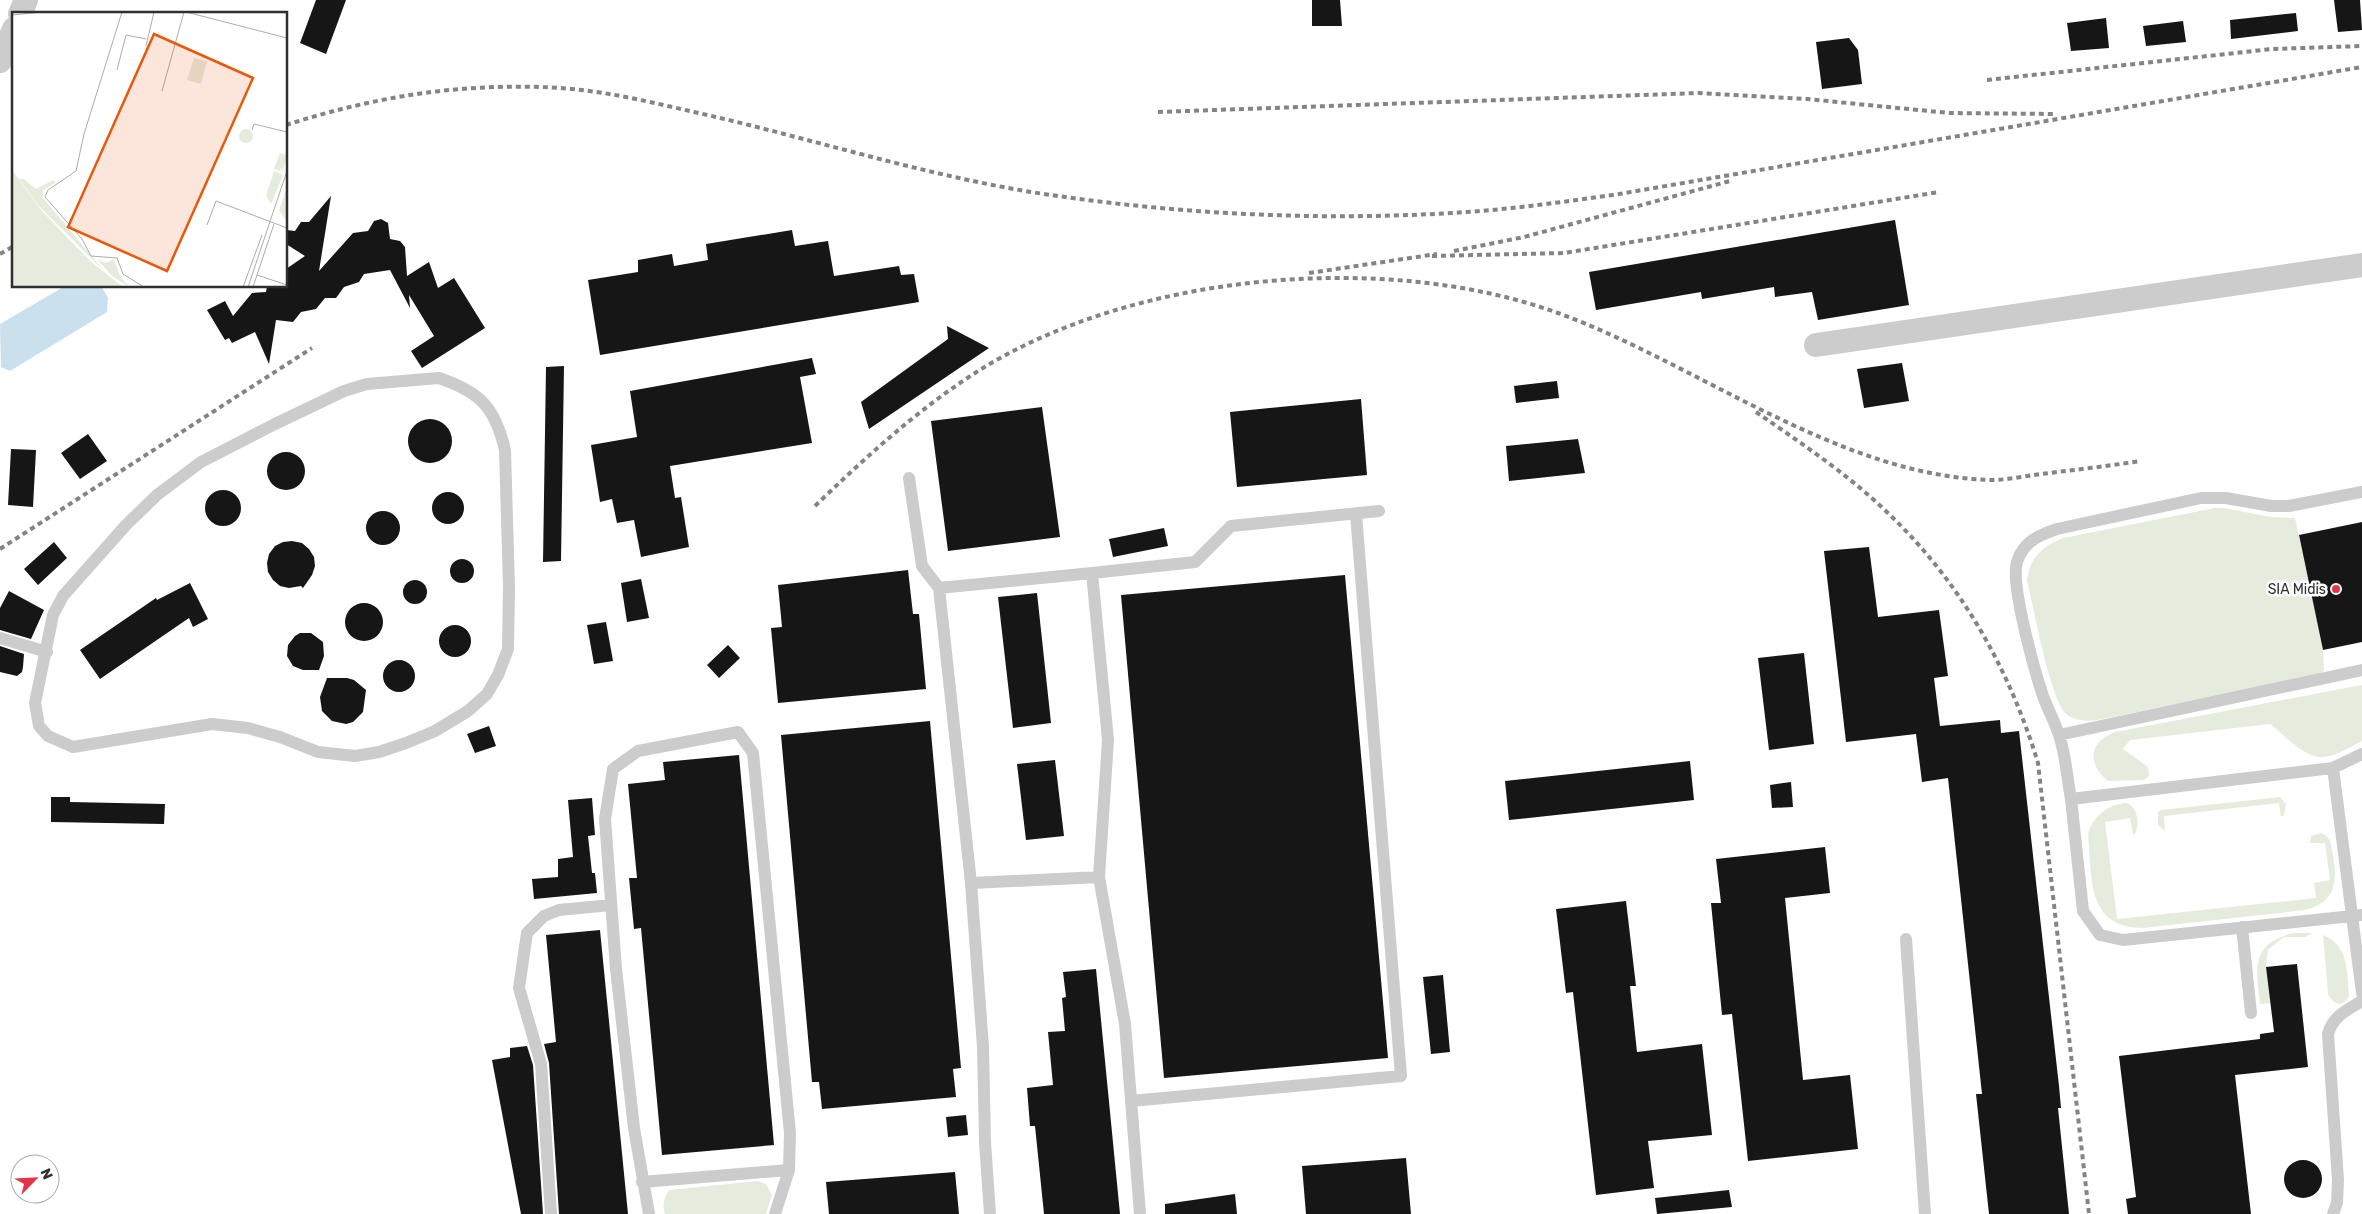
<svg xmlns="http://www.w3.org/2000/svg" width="2362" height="1214" font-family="Rubik,sans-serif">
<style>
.green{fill:#e6ecdd}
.water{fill:#cae0ec}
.building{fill:#161616}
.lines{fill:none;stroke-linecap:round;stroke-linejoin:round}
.service{stroke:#ccc;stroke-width:12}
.minor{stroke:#ccc;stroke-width:24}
.rail{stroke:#848484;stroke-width:4;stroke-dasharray:5 4;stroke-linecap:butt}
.poi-dot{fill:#e63248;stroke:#fff;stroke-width:2}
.labels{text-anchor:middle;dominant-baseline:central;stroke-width:5;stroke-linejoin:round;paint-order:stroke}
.poi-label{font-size:14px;fill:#2f2f2f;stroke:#fff;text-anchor:end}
.inset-road{fill:none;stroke:#acacac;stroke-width:1}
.view{fill:#e8590c;fill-opacity:0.15;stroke:#e8590c;stroke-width:2.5}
.inset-edge{fill:none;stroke:#2f2f2f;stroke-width:2.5}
</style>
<rect width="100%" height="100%" fill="#fff"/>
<path class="green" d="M2215,508h9l47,9 24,1 28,132 1,20 -4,4 -222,46c-11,1 -24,2 -33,-7 -15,-16 -32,-107 -38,-133 2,-22 16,-34 36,-42z
M2362,685v56c-10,5 -21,12 -32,15 -23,7 -44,-20 -60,-32l-140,16 -7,9 25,18 1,9 -5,4 -36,1c-21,-17 -20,-39 7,-49z
M2280,797l6,7 -2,11 -3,2 -2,-14 -115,13 1,15 -7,-6v-13l3,-2z
M2127,803c11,5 13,21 8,31l-2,1 -3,-17 -25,4 12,97 199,-21 -2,-15 16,-3 -5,-37h-15l1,-7 10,-3 6,3 3,5c7,31 12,60 -25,69l-162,18c-57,0 -51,-51 -55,-94 5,-18 20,-30 39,-31z
M2293,933h19l-7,4h-21l-16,13 -2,17 5,36 -11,1c-4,-35 -10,-60 33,-71z
M2323,935c26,10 24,37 26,61 -6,12 -16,9 -21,-2z
M758,1181l8,3 6,11 -6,19h-101c-3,-9 -1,-16 4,-24z"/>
<path class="water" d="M65,286h36l7,12 -1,14 -97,59 -9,-4 -1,-43z"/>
<path class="building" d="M316,0h30l-20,54 -26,-11z
M1312,0h28l2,26h-30z
M2334,0h26l2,30 -24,2z
M2296,13l2,18 -67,8 -1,-19z
M2106,18l3,30 -38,3 -4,-28z
M2183,21l3,21 -40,4 -3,-20z
M1849,38l9,12 4,34 -40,5 -6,-47z
M331,196l-12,75 34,-38 15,-2 6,-10 7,-2 7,4 2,16 10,2 5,6 2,29 22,-14 9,26 16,-10 31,50 -63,40 -11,-17 23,-15 -25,-41 1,13 -20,-38 -26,4 -5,8 -15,5 -8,11h-11l-9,11 -15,3 -8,10 -17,-2 -7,44 -14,-32 -23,11 -3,-5 -4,2 -18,-30 18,-9 8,15 19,-23 14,-1 1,-6h19v-17l19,-13 -19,-12v-14l9,1 6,-9h8z
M1895,220l14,85 -91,15 -6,-28 -37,5 -1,-10 -72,12 -1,-7 -105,18 -7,-38z
M792,230l3,16 33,-5 6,35 65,-10 2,9 13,-1 5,28 -319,53 -12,-75 50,-8v-12l34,-6 2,12 34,-6 -2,-16z
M947,326l42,22 -120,81 -8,-27 87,-63z
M812,358l4,16 -16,3 12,66 -142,23 5,32 6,-1 8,50 -48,10 -7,-37 -17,3 -5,-24 -12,3 -9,-57 46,-8 -7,-46z
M1902,363l7,38 -45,7 -7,-39z
M564,366l-3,195 -18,1 3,-195z
M1557,381l2,17 -43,5 -2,-17z
M1361,399l6,76 -130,12 -7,-75z
M1042,407l18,130 -112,14 -17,-130z
M408 441a22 22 0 1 1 44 0a22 22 0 1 1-44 0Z
M88,434l19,27 -27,18 -19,-26z
M1578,439l7,34 -76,8 -3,-35z
M11,449l25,1 -3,57 -25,-2z
M267 471a19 19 0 1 1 38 0a19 19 0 1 1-38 0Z
M205 508a18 18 0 1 1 36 0a18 18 0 1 1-36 0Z
M432 508a16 16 0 1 1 32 0a16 16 0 1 1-32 0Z
M366 528a17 17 0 1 1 34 0a17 17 0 1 1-34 0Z
M2362,522v120l-39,8 -24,-115z
M1164,528l4,18 -55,11 -4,-18z
M292,541l10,2 7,6 5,8 1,9 -3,9 -9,13 -2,-2 -12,2 -9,-2 -7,-6 -5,-8 -1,-9 2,-9 6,-8 8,-4z
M54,542l13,16 -29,27 -14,-16z
M1869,547l9,70 61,-7 9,66 -14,2 6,48 60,-6 1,13 18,-2 40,355 2,22h-3l11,106h-80l-13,-120h6l-34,-316 -26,4 -6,-48 -70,8 -22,-191z
M450 571a12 12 0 1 1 24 0a12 12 0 1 1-24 0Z
M908,570l5,44h6l7,75 -148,14 -7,-75 11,-1 -4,-42z
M1345,575l43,483 -224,20 -43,-483z
M641,579l8,39 -22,4 -6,-39z
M403 592a12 12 0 1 1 24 0a12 12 0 1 1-24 0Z
M190,583l18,36 -15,8 -4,-9 -89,61 -20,-29 76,-52 1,2z
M9,591l35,19 -13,29 -31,-9v-22z
M1037,593l14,130 -38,5 -15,-131z
M345 622a19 19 0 1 1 38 0a19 19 0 1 1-38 0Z
M606,622l7,39 -19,3 -7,-39z
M439 641a16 16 0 1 1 32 0a16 16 0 1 1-32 0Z
M300,633h11l12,9 1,14 -5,14h-16l-10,-4 -6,-10 1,-11 7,-9z
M728,645l12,13 -21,20 -12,-13z
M0,646l24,8 -1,13 -1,5 -5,4 -17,-4z
M1804,653l10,91 -45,6 -11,-92z
M383 676a16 16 0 1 1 32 0a16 16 0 1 1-32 0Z
M327,678h20l7,2 12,10 -3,22 -10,10 -7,2 -14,-3 -10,-10 -2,-14z
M930,721l31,347 -8,1 3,28 -134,12 -3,-27h-7l-31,-347z
M489,726l7,20 -21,7 -8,-19z
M739,755l35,390 -112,10 -21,-227 -7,1 -5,-51h8l-9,-94 37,-4 -2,-18z
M1055,760l9,76 -38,4 -9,-76z
M1690,761l4,39 -185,20 -4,-39z
M1791,782l2,25 -21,1 -2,-23z
M51,797h19v5l95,2 -1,20 -113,-2z
M592,798l3,37 -7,1 4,37h3l2,20 -63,6 -2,-20 26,-2v-18l15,-2 -5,-57z
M1825,847l5,46 -45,5 18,182 47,-5 8,74 -110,12 -16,-147 -10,1 -11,-112h10l-5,-44z
M1626,901l10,85h-6l7,66 65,-8 10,91 -64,6 6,47 -58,7 -23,-203 -7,1 -10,-84z
M600,930l28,284h-69l-10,-151 -5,-19 12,-2 -10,-107z
M2297,964l11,103 -73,8 16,139h-123l-2,-15 10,-2 -17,-141 141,-17v-5l14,-2 -8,-65z
M1096,969l24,245h-76l-9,-88h-5l-3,-38 26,-3 -5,-53 17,-1 -3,-33 4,-1 -3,-25z
M1443,975l7,77 -19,2 -8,-77z
M527,1046l6,19 10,149h-22l-29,-154 18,-3v-9z
M966,1115l2,20 -20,2 -2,-20z
M1406,1158l5,56h-105l-4,-48z
M2284 1179a19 19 0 1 1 38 0a19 19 0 1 1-38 0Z
M955,1172l4,42h-130l-3,-32z
M1729,1190l3,17 -75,7 -2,-16z
M1235,1194l2,20h-72v-10z"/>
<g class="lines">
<path class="service" d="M439,378c41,14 56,29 66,72l4,137 -1,62 -10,26 -11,19 -19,17 -33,20 -29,12 -27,9 -24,4 -37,-4 -38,-15 -32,-9 -36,-4 -139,23 -25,-11 -9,-10 -4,-23 18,-88 10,-19 63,-71 31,-30 44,-33 74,-38 69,-33 23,-7z
M909,478l13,88 17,22 32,295 12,164 2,95 5,72
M2362,492l-73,14h-18l-45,-8h-25l-144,31c-18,6 -34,13 -40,33 -7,22 18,110 26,134 5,14 12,26 16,39 7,20 8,44 12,64l262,-31 29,-14
M939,588l153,-15
M0,638l47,14
M2059,735l303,-65
M2333,768l29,225
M2071,799l12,112 17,24 23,5 239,-25
M1099,877l26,147 15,190
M971,883l128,-6 9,-137 -16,-167 103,-11 36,-36 148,-15
M2242,927l9,86
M1906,939l19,275
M1131,1101l270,-25 -45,-562
M642,1182l147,-12
M551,1214l-10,-150 -22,-76 8,-55 17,-17 15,-6 52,-5
M649,1214l-15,-86 -18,-159 -11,-150 8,-50 25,-18 100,-19 15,21 37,380 -1,37 -14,44
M2333,1214l4,-11 1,-23 -10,-146c5,-18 19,-24 34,-33"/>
<path class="minor" d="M20,14l6,-14
M0,61l14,-32
M1816,345l546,-80"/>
<path class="rail" d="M1987,80l285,-31 90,-3
M1158,112l541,-19 108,6 142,14 106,1
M286,125c90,-29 180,-43 274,-37 46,3 90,14 134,24 117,26 231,64 350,82 134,20 272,27 407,19 56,-3 112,-11 168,-19l743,-127
M1454,251l70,-14 206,-56
M0,254l14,-8
M1432,256l132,-3 375,-61
M1309,273l128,-19
M1756,412c45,31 93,63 133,102 72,69 120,154 149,249l51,451
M815,506c51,-49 101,-95 160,-133 156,-100 410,-123 583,-60 140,51 281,163 433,167 17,0 34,-4 50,-6 33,-4 67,-8 100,-13
M0,549l312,-201"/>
</g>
<circle class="poi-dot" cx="2336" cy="589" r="5"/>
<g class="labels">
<g class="poi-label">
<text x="2326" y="589">SIA Midis</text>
</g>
</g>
<g transform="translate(12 12)">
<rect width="275" height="275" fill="#fff"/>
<path d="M182,46l13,3 -6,23 -14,-4zM227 124a7 7 0 1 1 14 0a7 7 0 1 1-14 0ZM268,141l7,2 -4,17 -4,-6 2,5 -7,-2zM0,158l30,41 48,50 33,26 -111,-1zM262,159l9,4 -12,29 -5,-9zM7,167h5l12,10 18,-9 1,3 -12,7v8l62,74 -66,-66zM275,175v35l-8,-12zM85,247l9,4 8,-4 6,17 9,11 -17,-11z" fill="#e6ecdd"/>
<path class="inset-road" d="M110,0l-38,122 -8,37 -28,19 -3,7 37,42 9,17 26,2 6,16 21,13M174,0l101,26M0,3l31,-3M134,34l8,-34M105,58l9,-35 20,4M150,79l22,-79M240,118l2,-6 33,8M195,213l9,-24 71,27M245,263l30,10M231,275l19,-52M236,275l39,-116M241,275l21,-63"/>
<path class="view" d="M142,22l99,44 -86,193 -99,-44z"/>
<rect width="275" height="275" class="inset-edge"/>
</g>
<g transform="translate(35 1179) rotate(66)"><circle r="24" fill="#ffffff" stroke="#acacac"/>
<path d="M0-4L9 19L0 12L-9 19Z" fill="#e63248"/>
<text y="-8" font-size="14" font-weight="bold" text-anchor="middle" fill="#2f2f2f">N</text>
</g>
</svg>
